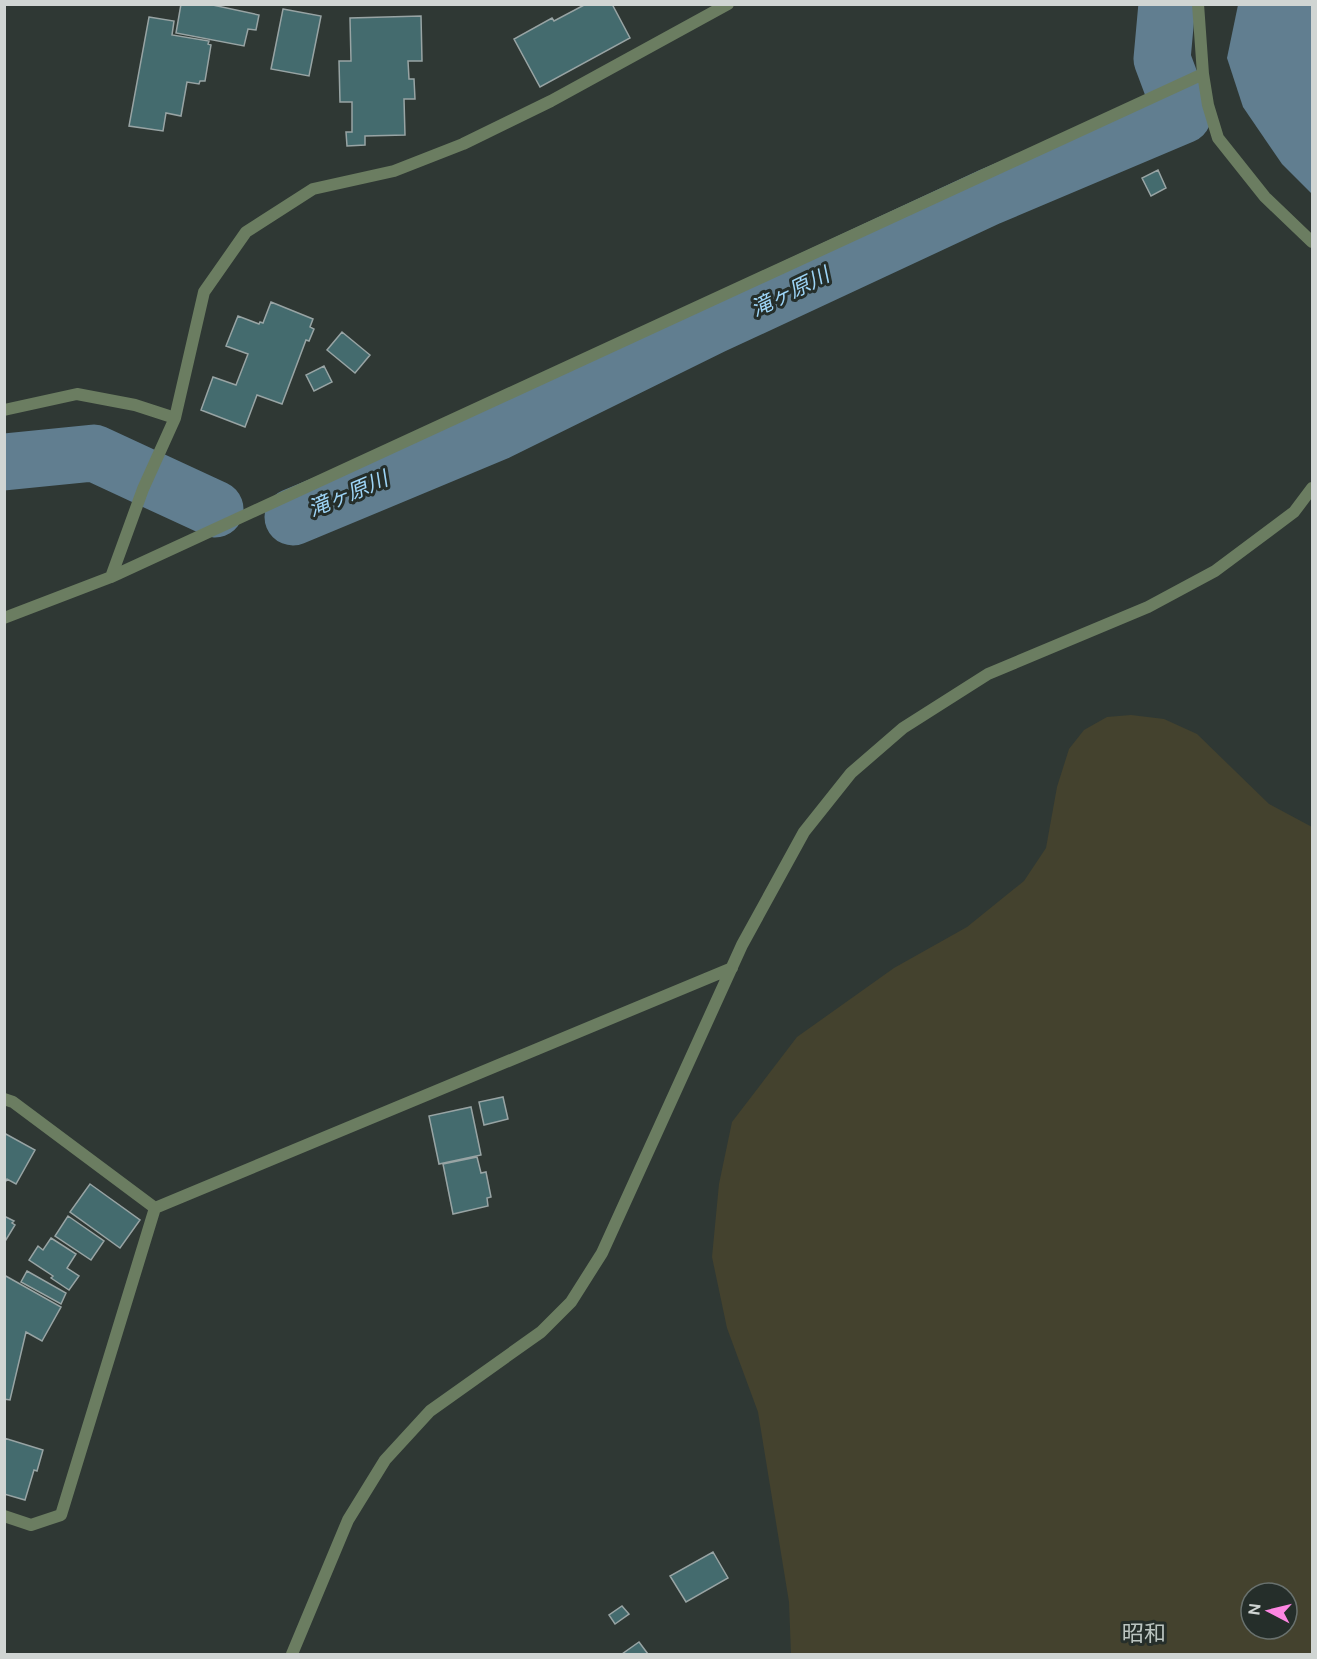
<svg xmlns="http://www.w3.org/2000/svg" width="1317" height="1659" font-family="'DM Sans','Noto Sans JP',sans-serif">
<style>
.green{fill:#44422e;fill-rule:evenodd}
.water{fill:#617e90}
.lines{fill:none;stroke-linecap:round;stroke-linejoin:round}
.river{stroke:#617e90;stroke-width:57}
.building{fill:#446b6e;stroke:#98a4a4;stroke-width:1.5}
.street{stroke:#6b7d61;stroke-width:12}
.labels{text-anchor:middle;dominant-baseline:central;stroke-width:6;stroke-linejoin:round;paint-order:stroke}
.water-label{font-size:21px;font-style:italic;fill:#9dd4f6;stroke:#252e2a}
.quarter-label{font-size:22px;fill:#bbc5c1;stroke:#252e2a}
</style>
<rect width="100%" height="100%" fill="#2f3834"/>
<path class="green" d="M1131,715l33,4 33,15 72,70 43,23v827h-521l-2,-52 -31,-190 -31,-84 -15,-71 7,-73 13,-62 65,-85 97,-69 73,-41 57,-46 22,-33 11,-61 12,-38 15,-19 23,-13zM1251,1593h36v36h-36z"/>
<path class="water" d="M1238,5h74v189l-30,-30 -39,-57 -16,-49z"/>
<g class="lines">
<path class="river" d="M4,462l90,-9 121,56
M293,517l204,-85 215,-106 277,-129 194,-82 -21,-56 5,-55"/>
</g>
<path class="building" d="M181,4h27l51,11 -3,15 -8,-1 -4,17 -68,-13z
M586,4h26l18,34 -90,49 -26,-48 38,-21 2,3z
M283,9l38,7 -12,60 -38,-7z
M421,16l1,45h-14l1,18h5l1,20h-11l1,36 -40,1v9l-18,1 -1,-14h6v-30h-12l-1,-41h12l-1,-43z
M149,17l25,4 -2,14 37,6 -1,3 3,1 -6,36h-5l-1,3 -12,-2 -6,34 -15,-3 -3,18 -34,-5z
M1158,170l8,18 -15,8 -9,-18z
M271,302l42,17 -3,8 4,2 -5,12 -3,-1 -24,64 -25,-9 -12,32 -44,-17 12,-33 23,8 12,-31 -22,-8 12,-30 21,8 1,-2 3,1z
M342,332l28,23 -15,18 -28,-23z
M324,366l8,16 -18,9 -8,-16z
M503,1097l5,22 -24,6 -5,-23z
M471,1107l10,48 -42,9 -10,-48z
M4,1133l31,17 -19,34 -9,-5 -3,5z
M477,1157l4,16 5,-1 5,25 -4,1 1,8 -35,8 -10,-50z
M90,1184l50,36 -20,28 -50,-36z
M4,1216l10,5 -2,2 3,2 -11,18z
M68,1216l36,25 -13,19 -36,-24z
M51,1238l25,16 -9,14 12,8 -10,14 -18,-12 2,-2 -24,-16 9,-14 5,4z
M27,1271l39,22 -5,11 -40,-22z
M4,1275l57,32 -19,34 -16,-9 -16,68 -6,-1z
M4,1438l39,12 -6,21 -3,-1 -9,30 -21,-6z
M713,1552l15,26 -42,24 -16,-26z
M622,1606l7,8 -14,10 -6,-9z
M639,1642l9,12h-26z"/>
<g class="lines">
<path class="street" d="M1198,4l5,70 5,31 10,33 47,59 47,45
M4,410l73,-16 58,11 40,13
M111,577l1092,-503
M4,618l107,-41 32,-88 32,-71 29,-126 42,-60 67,-43 81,-18 69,-27 88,-43 177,-97
M4,1099l9,3 142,106
M155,1208l577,-240
M4,1516l27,9 30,-10 94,-307
M292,1654l56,-134 37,-60 45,-49 111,-79 30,-30 31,-49 140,-308 62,-113 47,-59 52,-45 85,-54 160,-67 67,-36 79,-59 18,-24"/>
</g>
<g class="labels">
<g class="water-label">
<text transform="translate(790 292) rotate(-26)">滝ヶ原川</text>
<text transform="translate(348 494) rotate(-23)">滝ヶ原川</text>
</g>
<g class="quarter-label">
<text x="1144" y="1633">昭和</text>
</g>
</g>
<rect width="1317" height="1659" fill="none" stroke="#d0d5d3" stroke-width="12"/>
<g transform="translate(1269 1611) rotate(277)"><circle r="28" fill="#252e2a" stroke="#69716e" stroke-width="1.5"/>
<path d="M0-4.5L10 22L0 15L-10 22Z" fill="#fd86e2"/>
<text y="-9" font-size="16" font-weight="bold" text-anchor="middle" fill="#d0d5d3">N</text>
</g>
</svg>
